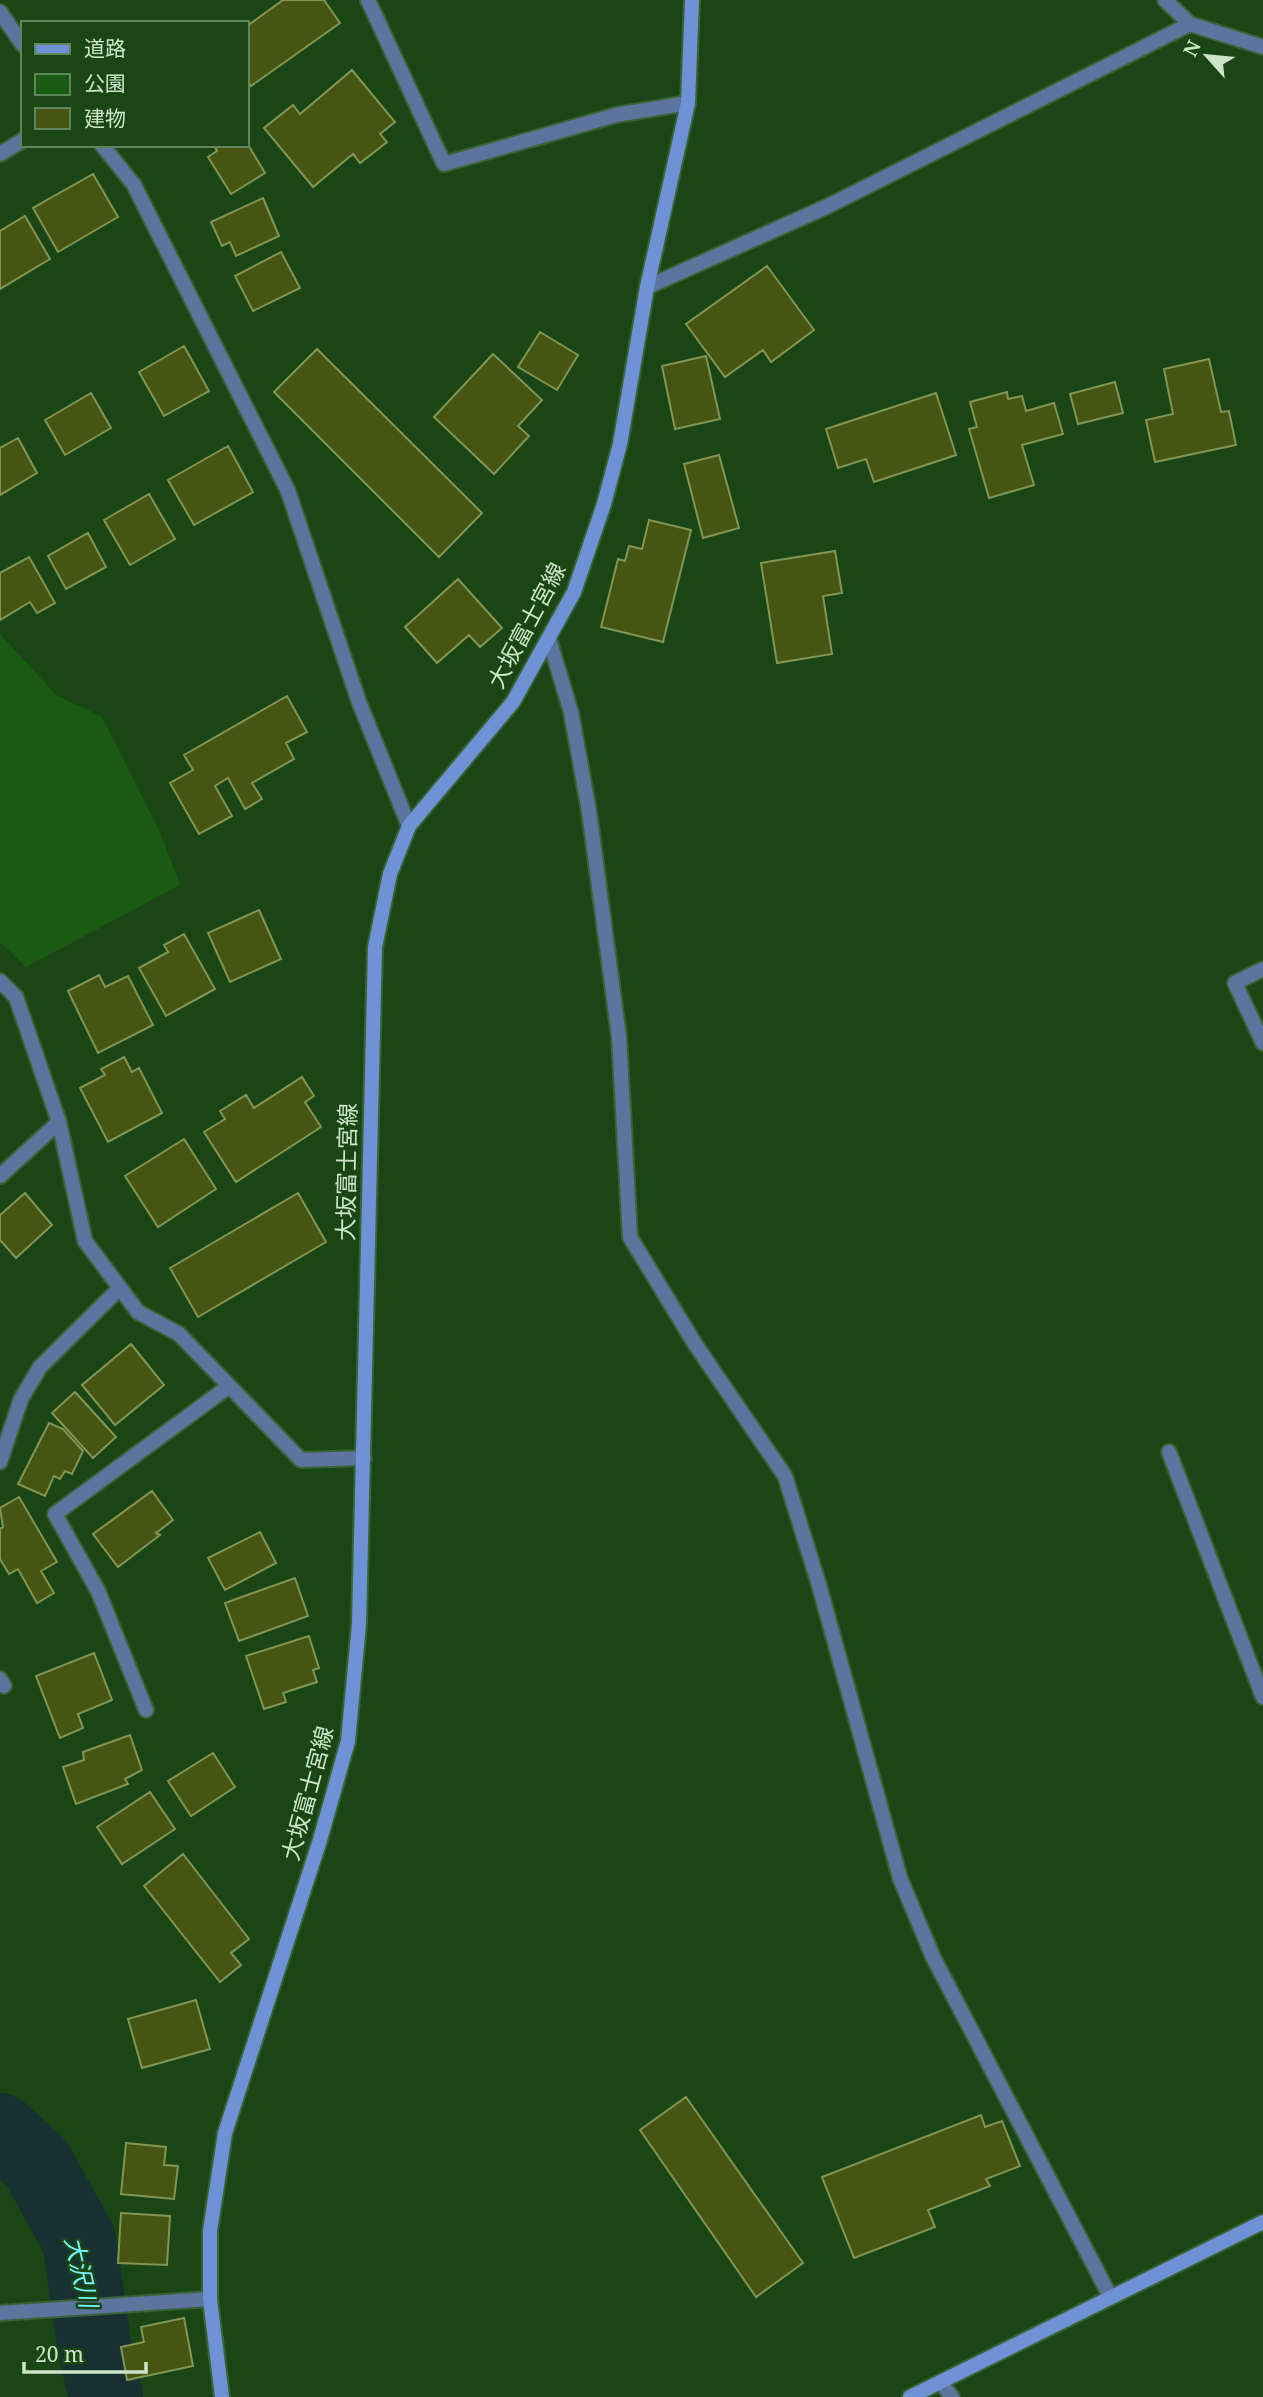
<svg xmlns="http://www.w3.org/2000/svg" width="1263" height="2397" font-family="'Noto Serif','Noto Sans JP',serif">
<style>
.green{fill:#195b13}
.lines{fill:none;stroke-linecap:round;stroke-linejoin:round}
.river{stroke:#173032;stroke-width:74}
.building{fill:#465612;stroke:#839554;stroke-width:2}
.street-casing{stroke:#3a6335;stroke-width:18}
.secondary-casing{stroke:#3a6335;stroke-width:18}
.street{stroke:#5c749e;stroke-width:14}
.secondary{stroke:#6e92d5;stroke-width:14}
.labels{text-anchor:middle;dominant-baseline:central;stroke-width:5;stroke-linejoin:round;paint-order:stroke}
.street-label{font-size:23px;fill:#cce5c9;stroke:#1a4615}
.water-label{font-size:24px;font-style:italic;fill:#76f5fe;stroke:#1a4615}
</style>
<rect width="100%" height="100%" fill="#1a4615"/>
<path class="green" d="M0,634l56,61 46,22 58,115 20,53 -154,82 -26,-25z"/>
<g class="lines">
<path class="river" d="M0,2130l37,34 42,76 15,104 12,53"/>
</g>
<path class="building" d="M283,0h41l16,23 -89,63 -4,-6v-54z
M352,70l43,52 -15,12 7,8 -27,21 -7,-9 -40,33 -49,-59 29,-23 7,9z
M247,143l18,30 -34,21 -23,-37 9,-6 -3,-6z
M93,174l25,43 -60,35 -25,-44z
M263,198l16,38 -43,20 -6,-14 -8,4 -11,-24z
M25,216l25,43 -50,30v-58z
M281,252l19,36 -47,23 -18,-35z
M767,266l47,64 -43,32 -8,-12 -38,27 -39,-53z
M540,332l38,23 -21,35 -39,-23z
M184,346l25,45 -45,25 -25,-44z
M317,349l165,164 -43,44 -165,-165z
M493,354l49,46 -24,26 11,10 -35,38 -60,-57z
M706,356l14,63 -45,10 -13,-63z
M1209,359l12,53 8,-1 7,34 -81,17 -9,-42 27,-6 -9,-45z
M1115,382l8,31 -45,11 -8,-30z
M1007,392l1,7 14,-3 4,15 28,-8 9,31 -41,11 12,40 -45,13 -20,-69 8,-2 -7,-25z
M91,393l20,35 -46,27 -20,-35z
M936,393l20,62 -82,27 -8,-23 -28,9 -12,-39z
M18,438l19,35 -37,22v-47z
M228,446l25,46 -59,33 -26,-45z
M719,455l20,73 -36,10 -19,-74z
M149,494l26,45 -45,26 -26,-45z
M649,520l42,10 -28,112 -62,-15 17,-68 7,2 4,-15 13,3z
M88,533l18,34 -40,22 -18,-33z
M835,551l7,42 -19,3 9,58 -55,9 -16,-100z
M29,557l26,46 -18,10 -7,-11 -30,18v-47z
M458,579l44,49 -22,19 -11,-12 -32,28 -32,-36z
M287,696l20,36 -21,11 8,16 -42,24 10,16 -17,10 -17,-31 -13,8 17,30 -33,18 -29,-51 23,-13 -9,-15z
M259,910l22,49 -51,23 -22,-49z
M184,934l31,55 -49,27 -27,-48 29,-16 -4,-7z
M99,975l6,12 23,-11 25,49 -55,28 -30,-62z
M124,1057l8,15 7,-4 23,45 -54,29 -28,-54 25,-13 -4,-6z
M302,1077l12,19 -9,6 16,25 -85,55 -32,-50 21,-13 -5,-8 26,-16 8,13z
M184,1139l32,50 -58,38 -33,-51z
M25,1193l27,32 -36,33 -16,-18v-25z
M298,1193l28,49 -128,75 -28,-49z
M131,1344l33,41 -49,40 -33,-40z
M75,1392l41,45 -23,21 -41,-45z
M49,1423l14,6 20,22 -11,23 -7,-3 -5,8 -6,-3 -9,20 -27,-12z
M152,1491l21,29 -17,13 4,2 -42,32 -25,-33z
M19,1497l38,65 -16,9 13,22 -17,10 -19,-34 -9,5 -9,-15v-30l3,-2 -3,-19z
M260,1532l16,31 -51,27 -17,-32z
M295,1578l13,38 -69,25 -14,-38z
M309,1636l10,32 -6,2 4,12 -34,11 3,9 -22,7 -18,-53z
M94,1653l18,47 -34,14 5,14 -23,10 -24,-62z
M130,1735l12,35 -17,9 3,5 -52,20 -13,-37 21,-7 -1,-8z
M213,1753l22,34 -44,29 -23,-35z
M150,1792l25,37 -53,35 -25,-37z
M183,1854l66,85 -18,14 10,12 -21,17 -76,-96z
M196,2000l14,49 -68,19 -14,-49z
M686,2097l117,166 -47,34 -116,-167z
M981,2115l4,12 17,-6 18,45 -34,13 4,7 -62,24 7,17 -81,31 -32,-81z
M126,2143l40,4 -2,18 14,1 -4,33 -53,-5z
M121,2213l49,3 -3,49 -49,-2z
M184,2318l9,48 -66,14 -6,-33 23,-5 -3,-15z"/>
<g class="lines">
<g class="street-casing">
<path id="street" d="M368,0l76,164 172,-49 72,-12
M1165,0l25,24 73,23
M0,12l23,33
M102,145l32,40 154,306 71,211 50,124
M0,154l23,-14
M647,287l181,-81 362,-182
M549,639l22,73 18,99 30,226 11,200 65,107 90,132 34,109 81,293 33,79 177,339
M1263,969l-28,14 28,60
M0,981l16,16 43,125 26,119 35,47 -80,79 -19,32 -21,63
M0,1176l59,-54
M120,1288l18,24 41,22 122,126 63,-2
M1169,1452l94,245
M0,1679l4,7
M146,1710l-48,-119 -43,-77 173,-127
M0,2313l210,-14
M941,2383l11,14"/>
</g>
<g class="secondary-casing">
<path id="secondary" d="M222,2397l-12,-98v-68l15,-98 95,-293 28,-99 11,-117 16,-677 15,-73 19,-48 104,-124 61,-110 30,-88 16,-60 27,-157 41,-184 4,-103
M910,2397l353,-175"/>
</g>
<use href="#street" class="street"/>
<use href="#secondary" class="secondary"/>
</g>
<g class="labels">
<g class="street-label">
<text transform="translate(526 625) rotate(-62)">大坂富士宮線</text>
<text transform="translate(346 1172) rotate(-89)">大坂富士宮線</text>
<text transform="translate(307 1793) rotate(-75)">大坂富士宮線</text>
</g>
<g class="water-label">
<text transform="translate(82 2272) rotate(77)">大沢川</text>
</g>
</g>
<rect x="21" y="21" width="228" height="126" fill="#1a4615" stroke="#61865d" stroke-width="2"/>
<rect x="35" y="44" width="35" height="10" fill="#6e92d5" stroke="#61865d" stroke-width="2"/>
<text x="84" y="56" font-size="21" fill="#cce5c9">道路</text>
<rect x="35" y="74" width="35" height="21" fill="#195b13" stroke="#61865d" stroke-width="2"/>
<text x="84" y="91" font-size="21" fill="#cce5c9">公園</text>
<rect x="35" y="108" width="35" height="21" fill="#465612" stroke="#61865d" stroke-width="2"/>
<text x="84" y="126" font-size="21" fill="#cce5c9">建物</text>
<g transform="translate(1207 56) rotate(297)" stroke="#1a4615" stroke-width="5" paint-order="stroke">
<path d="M0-5L12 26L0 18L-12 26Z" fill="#cce5c9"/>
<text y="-10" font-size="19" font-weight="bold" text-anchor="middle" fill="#cce5c9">N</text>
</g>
<path d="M24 2362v10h122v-10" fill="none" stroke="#cce5c9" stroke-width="3.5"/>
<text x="35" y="2362" font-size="21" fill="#cce5c9" stroke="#1a4615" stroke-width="5" paint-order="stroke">20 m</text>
</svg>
